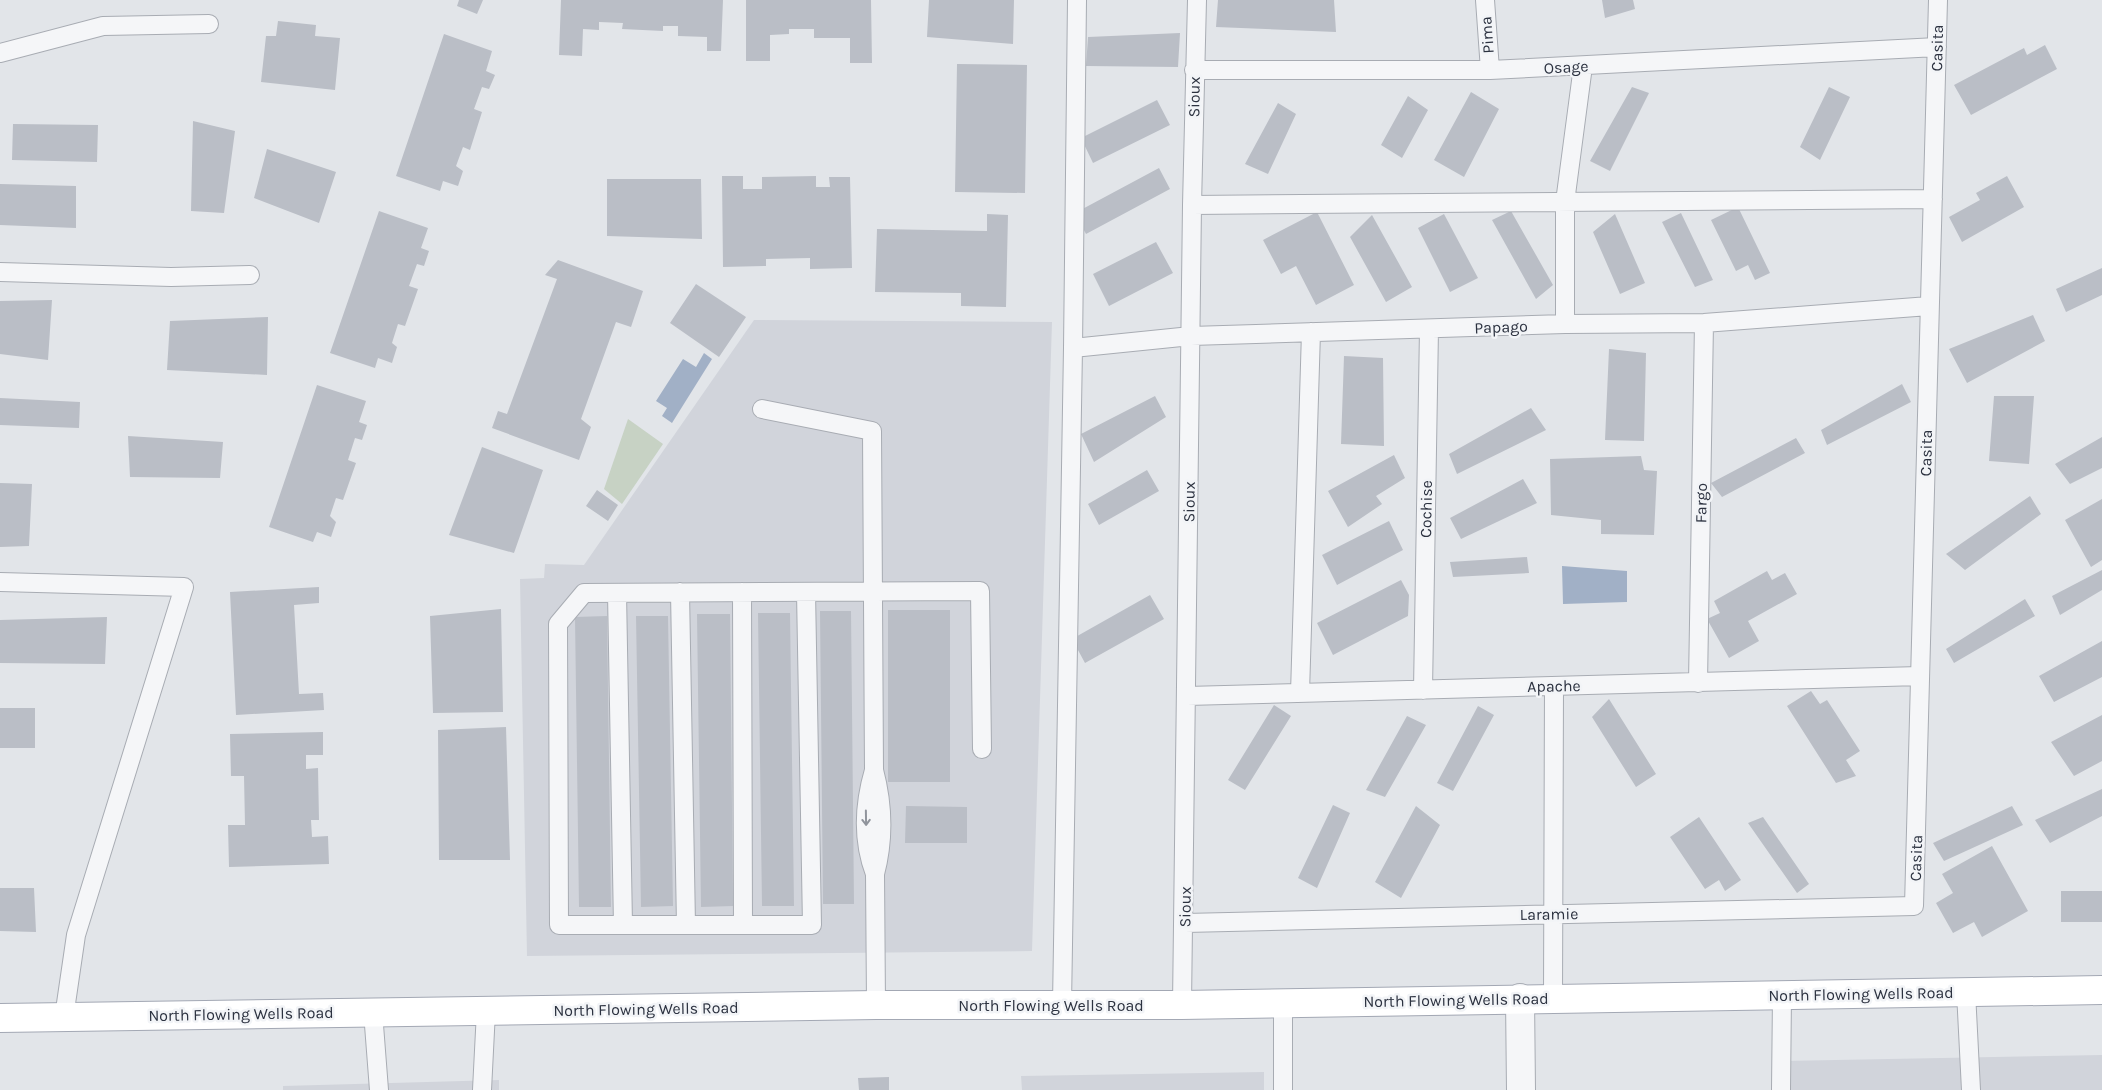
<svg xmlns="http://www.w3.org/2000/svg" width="2102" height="1090" font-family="Karla,sans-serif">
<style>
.built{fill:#d1d4db}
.green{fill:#c7d2c4}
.water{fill:#a1b0c6}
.building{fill:#babec6}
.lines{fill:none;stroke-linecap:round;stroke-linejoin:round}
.service-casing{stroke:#a8acb3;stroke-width:20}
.minor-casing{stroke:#a8acb3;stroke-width:30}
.primary-casing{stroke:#a3a8b4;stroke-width:30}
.service{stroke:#f5f6f8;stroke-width:18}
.minor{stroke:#f5f6f8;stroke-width:28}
.primary{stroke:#fff;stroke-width:28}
.oneway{stroke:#90949c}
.labels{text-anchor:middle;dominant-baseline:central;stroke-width:5;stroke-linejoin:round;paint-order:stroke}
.street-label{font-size:16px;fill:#2c3240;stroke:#f2f4f7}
</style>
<rect width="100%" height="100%" fill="#e2e5e9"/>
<path class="built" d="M754,320l298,2 -20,629 -505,5 -7,-377 24,-1 1,-14 39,1z
M2102,1055v35h-320l1,-29z
M1264,1072v18h-242l-1,-14z
M499,1080v10h-216v-4z"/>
<path class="green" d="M628,419l35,25 -41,60 -18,-15z"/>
<path class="water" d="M704,353l8,6 -40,64 -10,-7 5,-8 -11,-7 27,-42 13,8z
M1562,566l65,5v31l-64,2z"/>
<path class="building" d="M459,0h24l-6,14 -20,-8z
M561,0h162l-2,51h-14v-14l-29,-1v-10h-15v5l-41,-2 1,-6 -24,-1v8l-16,-1 -1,27 -23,-1z
M746,0h125l1,63h-22v-25h-36v-9h-25v5l-19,1v26h-24z
M929,0h85l-1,44 -86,-7z
M1218,0h116l2,32 -120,-5z
M1602,0h31l2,9 -30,9z
M278,21l38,4 -1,11 25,2 -5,52 -74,-8 5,-46h10z
M1180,33l-2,34 -92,-1 2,-29z
M444,34l48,17 -6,20 9,4 -6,14 -7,-2 -8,22 8,3 -12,38 -7,-3 -7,19 7,5 -5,15 -15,-5 -3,10 -44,-15z
M2045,45l12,24 -86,46 -17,-30 70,-37 3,7z
M957,64l70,1 -2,128 -70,-1z
M1632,87l17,6 -39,78 -20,-10z
M1829,87l21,10 -30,63 -20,-13z
M1471,92l28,17 -35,68 -30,-17z
M1408,96l20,14 -26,48 -21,-13z
M1157,100l13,25 -77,38 -12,-25z
M1278,103l18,11 -28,60 -23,-10z
M193,121l42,10 -11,82 -33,-2z
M13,124l85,1 -1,37 -85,-2z
M267,149l69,23 -17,51 -65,-25z
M1159,168l11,21 -84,45 -11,-21z
M722,176h21v13h19v-12l54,-1v11h14l-1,-10h21l2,91 -42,1v-11l-44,1v7l-43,1z
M2007,176l17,31 -62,35 -13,-25 31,-17 -4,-7z
M607,179h94l1,60 -95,-3z
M0,184l76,2v42l-76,-3z
M1738,207l32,66 -15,7 -7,-15 -12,6 -25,-51z
M379,211l49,17 -7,20 8,3 -5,15 -7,-2 -8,22 9,3 -13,37 -7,-2 -6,19 5,4 -5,16 -14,-5 -3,10 -45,-15z
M1511,211l42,74 -17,14 -44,-79z
M1317,212l37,73 -38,20 -20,-39 -15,8 -18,-34z
M1681,213l32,67 -18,7 -33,-65z
M987,214l21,1 -2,92 -45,-1v-13l-86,-1 2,-63 110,2z
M1444,214l34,64 -28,14 -32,-64z
M1615,214l30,69 -25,11 -27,-62z
M1372,215l40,72 -26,15 -36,-65z
M1156,242l17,31 -64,33 -16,-32z
M558,260l85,31 -12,36 -15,-5 -35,97 10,8 -12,33 -87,-32 6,-17 9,3 50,-135 -12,-4z
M2102,268v27l-36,17 -10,-23z
M696,284l50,33 -27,40 -49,-34z
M52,300l-4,60 -48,-6v-53z
M2033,315l12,26 -78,42 -18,-34z
M268,317l-1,58 -100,-5 3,-49z
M1609,349l37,4 -2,88 -39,-1z
M1344,356l39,2 1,88 -43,-2z
M1902,384l9,18 -84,43 -6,-15z
M317,385l49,16 -7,21 8,3 -5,15 -7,-2 -7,22 8,3 -13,37 -7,-2 -6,18 6,6 -5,15 -14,-5 -4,10 -44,-15z
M1155,396l11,21 -72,45 -13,-28z
M1994,396h40l-5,68 -40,-3z
M0,398l80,4 -1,26 -79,-3z
M1531,408l15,22 -89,44 -8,-20z
M128,436l95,6 -3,36 -90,-1z
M2102,437v31l-32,16 -15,-20z
M1796,438l9,15 -83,44 -11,-14z
M482,447l61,23 -29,83 -65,-18z
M1394,455l11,23 -29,18 6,8 -34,23 -20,-36z
M1641,456l3,14 13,1 -3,64 -53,-1v-14l-50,-5 -1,-56z
M1147,470l12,21 -60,34 -11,-21z
M1523,479l14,24 -76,36 -11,-21z
M0,483l32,1 -3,62 -29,1z
M597,490l21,15 -10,16 -22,-15z
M2030,496l11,18 -76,56 -19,-16z
M2102,499v61l-11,7 -26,-47z
M1389,521l14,29 -66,35 -15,-30z
M1527,557l2,16 -76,4 -3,-15z
M2102,570v20l-42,25 -8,-19z
M1767,571l5,9 13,-7 12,21 -49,27 11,20 -30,17 -22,-39 13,-6 -6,-12z
M1401,580l8,15 -1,21 -75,39 -16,-32z
M319,587v16l-25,2 5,89 24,-1 1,17 -88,5 -6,-123z
M1150,595l14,24 -79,44 -13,-24z
M2025,599l10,17 -81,47 -8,-14z
M501,609l2,103 -70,1 -3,-97z
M888,610h62v172h-62z
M820,611h31l3,293h-31z
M758,613h32l4,293h-32z
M697,614h33l3,292 -32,1z
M607,616l4,291h-32l-4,-290z
M636,616h32l5,290 -32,1z
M107,617l-2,47 -105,-1v-43z
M2102,641v36l-48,25 -15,-26z
M1811,691l9,13 7,-4 33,51 -14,9 10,16 -20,7 -49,-77z
M1609,699l47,75 -20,13 -44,-70z
M1274,705l17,11 -46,74 -17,-10z
M1478,706l16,9 -41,76 -16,-8z
M0,708h35v40h-35z
M2102,715v46l-28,15 -23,-34z
M1407,716l19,9 -41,72 -19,-7z
M506,727l4,133h-71l-1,-130z
M323,732v23h-17v14l12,-1 1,52h-8l1,17 16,-1 1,28 -100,3 -1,-42h17l-1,-49h-13l-1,-42z
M2102,789v27l-52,27 -15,-23z
M1333,805l17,8 -33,75 -19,-10z
M906,806l61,1v36h-62z
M1416,806l24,19 -39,73 -26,-16z
M2012,806l11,19 -79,36 -11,-18z
M1699,817l42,63 -16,11 -6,-11 -14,9 -35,-52z
M1763,817l46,67 -12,9 -49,-70z
M1992,846l36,65 -46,26 -8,-15 -21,11 -17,-30 17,-10 -11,-19z
M0,888h34l2,44 -36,-1z
M2061,891h41v31h-41z
M889,1077v13h-30l-1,-12z"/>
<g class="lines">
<g class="service-casing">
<path id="service" d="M1485,0l5,70
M0,53l103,-27 106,-2
M1194,70h296l447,-23
M1192,205l741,-6
M0,272l171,5 79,-2
M1565,324v-122l18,-136
M1073,348l118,-12 374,-12 139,-1 225,-17
M762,409l110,22 2,339c9,34 10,70 1,104 -13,-34 -11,-70 -1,-104
M0,582l184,5 -108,348 -12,82
M680,592l6,333
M742,592l1,333
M806,592l6,333h-253l-1,-301 26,-31 396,-2 2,158
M617,593l6,332
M1698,683l6,-360
M1423,690l6,-361
M1300,693l11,-361
M1187,696l733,-20
M875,874l1,131
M1185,923l729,-17 24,-906
M1966,992l5,98
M1553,998l1,-312
M1062,1004l11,-656 4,-348
M1182,1005l10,-800 5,-205
M373,1012l6,78
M482,1090l4,-79
M1283,1090v-87
M1781,1090l1,-94"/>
</g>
<g class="minor-casing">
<path id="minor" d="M1520,998l1,92"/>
</g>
<g class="primary-casing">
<path id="primary" d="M0,1018l876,-13h306l920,-15"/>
</g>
<use href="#service" class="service"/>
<use href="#minor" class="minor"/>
<use href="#primary" class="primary"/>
</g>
<defs><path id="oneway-shaft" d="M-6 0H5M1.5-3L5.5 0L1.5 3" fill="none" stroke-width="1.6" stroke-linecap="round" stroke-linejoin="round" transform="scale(1.25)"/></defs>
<use class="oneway" href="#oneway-shaft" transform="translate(866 818) rotate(89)"/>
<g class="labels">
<g class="street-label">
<text transform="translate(1487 35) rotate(-94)">Pima</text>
<text transform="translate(1937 48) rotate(-89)">Casita</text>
<text transform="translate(1566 67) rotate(-3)">Osage</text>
<text transform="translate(1194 97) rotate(-89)">Sioux</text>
<text transform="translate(1501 327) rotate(-2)">Papago</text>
<text transform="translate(1926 453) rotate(-89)">Casita</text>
<text transform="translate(1189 502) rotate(-89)">Sioux</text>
<text transform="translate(1701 503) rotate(-89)">Fargo</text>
<text transform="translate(1426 509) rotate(-89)">Cochise</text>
<text transform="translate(1554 686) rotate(-1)">Apache</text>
<text transform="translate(1916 858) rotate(-88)">Casita</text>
<text transform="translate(1185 907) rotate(-89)">Sioux</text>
<text transform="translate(1549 914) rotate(-1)">Laramie</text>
<text transform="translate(1861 994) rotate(-1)">North Flowing Wells Road</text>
<text transform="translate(1456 1000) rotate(-1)">North Flowing Wells Road</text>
<text x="1051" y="1005">North Flowing Wells Road</text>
<text transform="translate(646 1009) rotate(-1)">North Flowing Wells Road</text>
<text transform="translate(241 1014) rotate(-1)">North Flowing Wells Road</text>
</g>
</g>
</svg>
